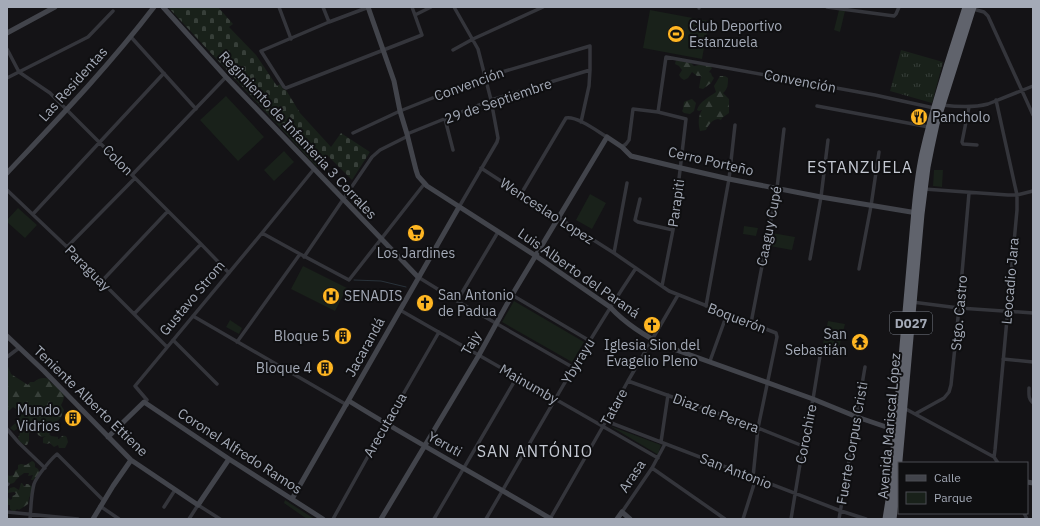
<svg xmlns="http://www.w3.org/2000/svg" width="1040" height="526" font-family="'IBM Plex Sans',sans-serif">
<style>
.grass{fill:url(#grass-tufts)}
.forest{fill:url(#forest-firs)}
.cemetery{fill:url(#cemetery-stones)}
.park{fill:#19211a}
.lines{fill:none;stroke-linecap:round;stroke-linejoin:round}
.stream{stroke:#29323a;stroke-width:1}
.street{stroke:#34353b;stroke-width:3.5}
.secondary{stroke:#42444b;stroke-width:5}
.highway{stroke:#60636c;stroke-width:7}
.labels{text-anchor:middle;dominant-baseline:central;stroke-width:4;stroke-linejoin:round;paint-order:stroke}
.shield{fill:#0f0f11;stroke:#777c85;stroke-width:1}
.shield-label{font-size:13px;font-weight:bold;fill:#a4aab7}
.poi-label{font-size:14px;fill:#a4aab7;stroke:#0f0f11;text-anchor:start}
.street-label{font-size:14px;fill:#a4aab7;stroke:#0f0f11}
.quarter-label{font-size:16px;letter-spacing:1px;fill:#c5c9d3;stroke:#0f0f11}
</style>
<defs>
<pattern id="grass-tufts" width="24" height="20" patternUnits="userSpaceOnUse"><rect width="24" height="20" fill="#19211a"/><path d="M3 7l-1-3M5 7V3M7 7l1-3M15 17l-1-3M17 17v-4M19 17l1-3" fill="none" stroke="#373f39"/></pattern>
<pattern id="forest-firs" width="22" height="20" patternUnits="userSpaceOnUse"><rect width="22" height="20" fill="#19211a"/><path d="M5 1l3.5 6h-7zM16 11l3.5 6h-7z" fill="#373f39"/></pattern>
<pattern id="cemetery-stones" width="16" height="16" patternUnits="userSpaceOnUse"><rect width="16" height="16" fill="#19211a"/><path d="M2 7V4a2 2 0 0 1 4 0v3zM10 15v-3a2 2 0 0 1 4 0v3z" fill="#373f39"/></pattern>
</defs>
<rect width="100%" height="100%" fill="#141316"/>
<path class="grass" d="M901,50l42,12 -11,41 -42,-12z"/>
<path class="forest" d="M676,60l15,3 3,3 15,-3 3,5 -3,4 2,1 1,3 2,2 -3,5 -8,6 -4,-1 2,-12h-4l-5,-4 -4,6 -4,2 -3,-2 -2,-3 3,-5 -3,-4 -4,-2z
M720,76h5l3,2c0,6 0,11 -5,15l6,6v14l-7,5 -1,2 -3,-1c-6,1 -9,5 -12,11l-6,1c-2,-7 -2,-15 2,-21l-3,1 -2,-1c2,-8 12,-13 19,-18l-2,-6z
M692,99l4,4 -2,8 -4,3 -6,-1 -2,-2 1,-2 1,-7 2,-1z
M7,364l4,10 17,11 2,-3h4c4,-4 10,-5 15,-3l1,3 15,11 -2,8 -2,4 3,5c-2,6 -4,10 -10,13v5l-5,6 2,2 7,1v2h1l3,-3c5,-1 5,2 6,6l-3,6h-6l-1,-3 -4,2 -4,-4 -3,1 -4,-1v-5l3,-2 -4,1 -4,-2 -1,-4 2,-7 -10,9v8l-2,4h-2l-5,-3 -2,-4 2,-5 4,-2v-3l4,-3 -1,-2 -2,-2 -2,3 -9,7 -4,-3c5,-6 12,-6 9,-17l-6,-4 -3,3 -3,1z
M32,461l2,1 1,2v3l3,2 2,4 -7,7h-2l2,-5 -5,1 1,-3h-5c-2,2 -4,2 -6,5 -4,3 -2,5 -8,6l-2,-2 -1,1v-8l3,1 4,-1 1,-4 3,-2v-4l3,-1 5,1z
M21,483h1l3,4 1,-3h2l6,4 -5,10 -1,6 -9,6 -2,-1 -3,3 -4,-3v-4h-3v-9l3,4 2,-1v-3l3,-1 1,-2 -2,-1 -7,1v-1l3,-4 4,-1 5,3z"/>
<path class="cemetery" d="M168,7h50l15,17 -4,3 27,28 21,31 3,-2 3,5 3,1 14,23 31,34 10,-14 29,19 -18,28 -25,-25 -10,12z"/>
<path class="park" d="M650,10l59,11 -7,38 -59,-11z
M839,10l6,1 -5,21 -6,-2z
M226,96l38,41 -26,24 -38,-41z
M284,151l10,11 -20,19 -10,-11z
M934,170h9l-1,17 -9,-1z
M590,194l16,9 -14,26 -16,-9z
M18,208l19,17 -12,13 -18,-16v-2z
M744,226l14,2 -2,8 -13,-2z
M772,233l23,4 -3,13 -22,-4z
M303,266l44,22 -12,23 -44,-22z
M514,301l70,41 -12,20 -70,-40z
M230,320l12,8 -3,6 -13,-7z
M828,321l17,3 -7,28 -16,-4z
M610,426l51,19 -3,9h-1z
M285,500l28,18 -6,1 -23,-16z"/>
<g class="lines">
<path class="stream" d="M354,280l27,1 25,6"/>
<path class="street" d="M279,7l12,32
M323,7l6,15
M369,7l-40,15 -68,29 23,36 2,1 136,-53 -10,-28
M454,7l24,42 13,51 7,38 -1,4 -38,65
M699,7v1
M827,7l67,9 2,-2 3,-7
M973,9l11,3 4,4 45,99
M415,15l16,-8
M131,37l65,72
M7,49l12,23 31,21 151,151 28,29
M453,50l20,-11 70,-32
M7,78l81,-41 25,-26
M996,100l21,95v15l-22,240 -1,7 4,6
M942,105c16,2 31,3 46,-1l45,-18
M817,106l112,21
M969,107l-7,35 1,2 14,1
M658,112l8,-55 209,38 59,13
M445,119l8,31
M353,133l47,-22 85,-34 105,-31v24l-1,16 -8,36
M407,134l84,-34 99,-30
M622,147l4,-3 3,-4 4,-31 25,3 28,7 -13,111 -11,56
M481,168l40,26 93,59 55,38 107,42 1,4 -19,91 -5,49
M132,175l94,-98
M924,189l84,6h9l16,-4
M7,190l60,57 100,100
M521,194l45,-76c11,-2 31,13 41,19
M640,199l-5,21 3,2 35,8
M33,214l131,-141
M262,233l38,21 49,26 76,-97
M67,247l68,-69
M614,253l13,-70
M304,257l68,-100 8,-7 28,-14
M810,259l11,-62 7,-57
M859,269l12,-63 8,-54
M418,277l39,24 117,67
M101,282l67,-71
M512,295l78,46
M457,301l41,-69
M912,302l47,6 74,5
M706,306l23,-127 6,-54
M400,310l258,148
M134,314l67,-70
M193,316l154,89
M751,323l26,-135 7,-59
M173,340l44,44
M237,342l63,-88
M7,357l12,-9
M1003,359l30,3
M710,361l17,-47
M628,381l130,47 45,18
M1029,388c0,6 -1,11 4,15
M144,402l3,-2 -12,-14 127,-153 52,-64
M904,408l90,49
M915,414l29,-16 5,-6 2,-7 8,-77 10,-115
M606,421l235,90 25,8
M7,429l12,14 26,25
M661,442l7,-47
M652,468l73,51
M7,485l1,-1
M100,506l19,13
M164,507l11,-17
M7,512l71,7
M622,512l30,-44 13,-24
M1024,513l3,6
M30,519c1,-11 1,-24 4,-35 3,-8 16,-24 23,-30l47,47
M189,519l9,-14 22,14
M333,519l53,-95 53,-92
M434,519l83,-142
M486,519c49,-84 96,-170 150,-251
M550,519l56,-98 22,-40 50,-86
M743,519l13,-41
M791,519l12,-73 10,-47 8,-49
M839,519l26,-152"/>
<path class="secondary" d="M163,7l63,70 192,200
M368,7l26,74 6,30 7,23 9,36 2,6 9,10 109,70 74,51c16,17 36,30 58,40l145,52 44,18 41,14
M7,33l48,-26
M7,173c51,-54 102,-107 147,-166
M7,336l37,35 87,89 67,45 31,-46
M349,401c66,41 135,78 202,118
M108,437l36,-35 85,57 94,60
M1027,482l6,1
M292,499c56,-97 111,-195 167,-292
M93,519l20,-33 18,-26
M381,519l98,-164 33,-60 95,-158 15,10 9,9 50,12 48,11 92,18 96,16
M617,519l5,-7 8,7"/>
<path class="highway" d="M886,519l4,-25 25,-284c2,-21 4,-41 9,-61 11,-48 27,-95 42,-142
M893,519l3,-25 25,-280 6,-47 4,-20 5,-23 37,-117"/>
</g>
<defs>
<g id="stadium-disc" transform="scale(0.9)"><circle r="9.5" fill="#ffb622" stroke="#0f0f11"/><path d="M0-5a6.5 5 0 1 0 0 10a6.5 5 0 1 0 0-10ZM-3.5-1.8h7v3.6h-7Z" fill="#111"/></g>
<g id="restaurant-disc" transform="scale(0.9)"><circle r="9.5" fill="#ffb622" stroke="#0f0f11"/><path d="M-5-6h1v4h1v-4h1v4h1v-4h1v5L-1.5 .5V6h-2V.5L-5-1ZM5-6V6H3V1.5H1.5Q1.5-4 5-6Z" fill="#111"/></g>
<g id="supermarket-disc" transform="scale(0.9)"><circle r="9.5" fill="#ffb622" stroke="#0f0f11"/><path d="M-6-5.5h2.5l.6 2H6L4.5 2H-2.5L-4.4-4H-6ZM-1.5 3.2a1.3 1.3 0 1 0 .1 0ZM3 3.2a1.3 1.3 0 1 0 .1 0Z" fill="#111"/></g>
<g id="hospital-disc" transform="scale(0.9)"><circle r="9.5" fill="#ffb622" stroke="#0f0f11"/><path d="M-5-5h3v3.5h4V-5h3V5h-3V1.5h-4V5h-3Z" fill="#111"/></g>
<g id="church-disc" transform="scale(0.9)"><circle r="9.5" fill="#ffb622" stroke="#0f0f11"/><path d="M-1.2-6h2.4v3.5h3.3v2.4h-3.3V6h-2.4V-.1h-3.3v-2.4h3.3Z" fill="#111"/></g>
<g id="building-disc" transform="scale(0.9)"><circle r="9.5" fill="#ffb622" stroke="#0f0f11"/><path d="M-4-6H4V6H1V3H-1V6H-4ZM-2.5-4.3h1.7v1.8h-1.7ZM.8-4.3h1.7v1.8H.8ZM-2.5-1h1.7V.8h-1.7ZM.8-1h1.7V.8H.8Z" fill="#111"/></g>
<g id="temple-disc" transform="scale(0.9)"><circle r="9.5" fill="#ffb622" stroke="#0f0f11"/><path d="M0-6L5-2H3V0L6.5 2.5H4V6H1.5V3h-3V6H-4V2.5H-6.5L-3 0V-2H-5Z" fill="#111"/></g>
</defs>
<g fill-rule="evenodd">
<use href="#stadium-disc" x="676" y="34"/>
<use href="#restaurant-disc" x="919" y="117"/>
<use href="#supermarket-disc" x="416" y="233"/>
<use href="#hospital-disc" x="331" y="296"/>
<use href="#church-disc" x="425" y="303"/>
<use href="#church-disc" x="652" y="325"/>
<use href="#building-disc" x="343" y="336"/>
<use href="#temple-disc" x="860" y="342"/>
<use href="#building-disc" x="325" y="368"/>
<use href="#building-disc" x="73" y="418"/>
</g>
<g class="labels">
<rect class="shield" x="890" y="312" width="42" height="22" rx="3"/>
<g class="shield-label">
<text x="911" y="323">D027</text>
</g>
<g class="poi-label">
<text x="689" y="26">Club Deportivo<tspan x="689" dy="16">Estanzuela</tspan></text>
<text x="932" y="117">Pancholo</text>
<text x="416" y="253" text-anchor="middle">Los Jardines</text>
<text x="438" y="295">San Antonio<tspan x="438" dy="16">de Padua</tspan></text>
<text x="344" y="296">SENADIS</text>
<text x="847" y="334" text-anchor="end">San<tspan x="847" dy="16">Sebastián</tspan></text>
<text x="330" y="336" text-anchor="end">Bloque 5</text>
<text x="652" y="345" text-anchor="middle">Iglesia Sion del<tspan x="652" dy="16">Evagelio Pleno</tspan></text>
<text x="312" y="368" text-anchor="end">Bloque 4</text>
<text x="60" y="410" text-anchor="end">Mundo<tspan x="60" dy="16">Vidrios</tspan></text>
</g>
<g class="street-label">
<text transform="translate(800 81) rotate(11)">Convención</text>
<text transform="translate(73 84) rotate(-48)">Las Residentas</text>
<text transform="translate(469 84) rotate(-20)">Convención</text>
<text transform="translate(498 101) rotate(-19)">29 de Septiembre</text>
<text transform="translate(298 135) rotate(47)">Regimiento de Infanteria 3 Corrales</text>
<text transform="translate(118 160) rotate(45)">Colon</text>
<text transform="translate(711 161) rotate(13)">Cerro Porteño</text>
<text transform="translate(676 203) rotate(-82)">Parapiti</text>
<text transform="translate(547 211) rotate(33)">Wenceslao Lopez</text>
<text transform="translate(769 226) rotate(-79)">Caaguy Cupé</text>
<text transform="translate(88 268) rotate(45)">Paraguay</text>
<text transform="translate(579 273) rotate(35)">Luis Alberto del Paraná</text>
<text transform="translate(1010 281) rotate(-85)">Leocadio Jara</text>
<text transform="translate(192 298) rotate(-50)">Gustavo Strom</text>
<text transform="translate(959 313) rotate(-85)">Stgo. Castro</text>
<text transform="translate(737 318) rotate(21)">Boquerón</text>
<text transform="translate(471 343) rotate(-60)">Tajy</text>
<text transform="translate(365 347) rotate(-61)">Jacarandá</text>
<text transform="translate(578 361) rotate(-59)">Ybyrayu</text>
<text transform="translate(529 384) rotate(30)">Mainumby</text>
<text transform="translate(91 401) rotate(44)">Teniente Alberto Ettiene</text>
<text transform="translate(614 407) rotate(-61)">Tatare</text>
<text transform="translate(716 413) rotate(20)">Diaz de Perera</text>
<text transform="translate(385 425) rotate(-60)">Arecutacua</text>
<text transform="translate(889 426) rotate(-85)">Avenida Mariscal López</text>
<text transform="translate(806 434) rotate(-79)">Corochire</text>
<text transform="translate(852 443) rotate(-80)">Fuerte Corpus Cristi</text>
<text transform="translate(445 444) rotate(29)">Yeruti</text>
<text transform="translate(240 451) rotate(33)">Coronel Alfredo Ramos</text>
<text transform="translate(736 471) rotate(21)">San Antonio</text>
<text transform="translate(632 476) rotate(-56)">Arasa</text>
</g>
<g class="quarter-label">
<text x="860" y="167">ESTANZUELA</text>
<text x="535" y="451">SAN ANTÓNIO</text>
</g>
</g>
<rect width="1040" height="526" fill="none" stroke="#a4aab7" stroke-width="16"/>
<rect x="898" y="462" width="130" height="52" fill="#0f0f11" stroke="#4b4d53"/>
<rect x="906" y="475" width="20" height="6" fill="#42444b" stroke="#4b4d53"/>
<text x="934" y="482" font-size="12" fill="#a4aab7">Calle</text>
<rect x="906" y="492" width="20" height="12" fill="#19211a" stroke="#4b4d53"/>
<text x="934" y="502" font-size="12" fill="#a4aab7">Parque</text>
</svg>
